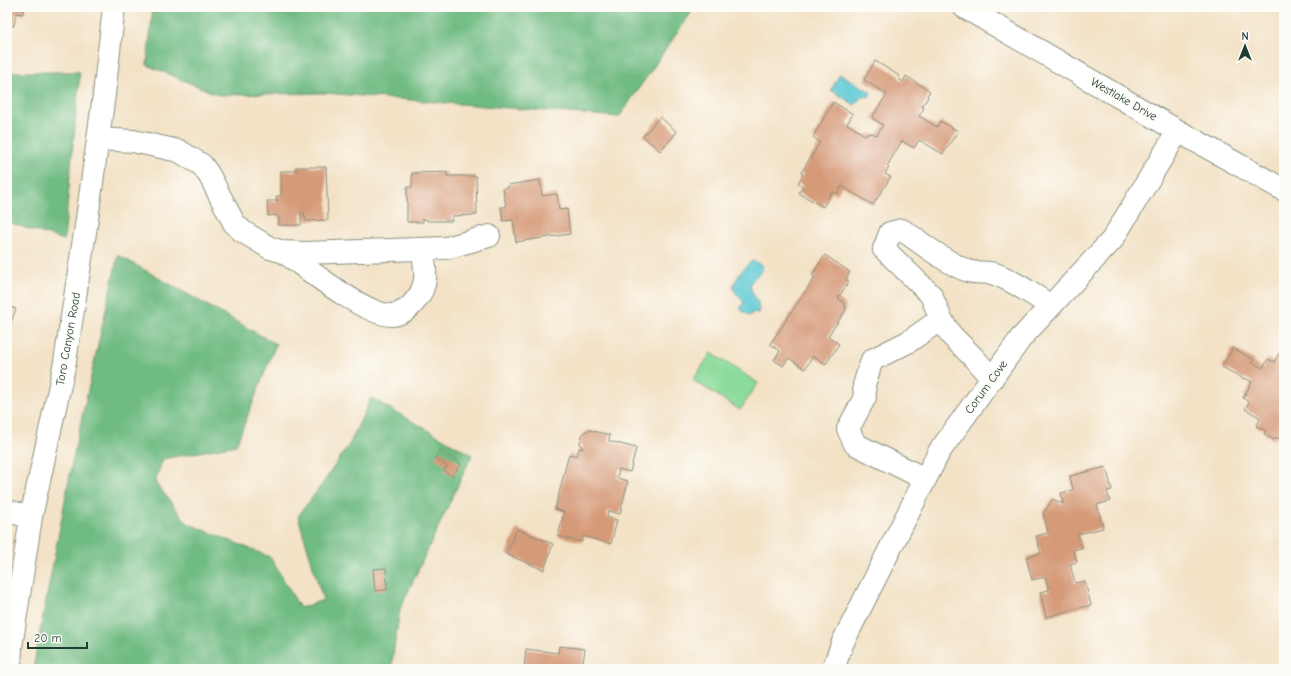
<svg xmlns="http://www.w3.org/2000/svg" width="1291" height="676" font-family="'Comic Neue',sans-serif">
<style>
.green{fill:#8bdb9a;stroke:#558c67}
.forest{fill:#70bb82;stroke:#487c5b}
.water{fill:#5dc9d4;stroke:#3e8384}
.building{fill:#d59a78}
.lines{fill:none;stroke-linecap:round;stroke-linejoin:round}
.minor-casing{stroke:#89907d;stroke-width:24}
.minor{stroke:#fff;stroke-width:22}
.labels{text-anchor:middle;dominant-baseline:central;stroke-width:3;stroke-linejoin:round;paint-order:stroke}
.street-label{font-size:12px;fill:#1f3d34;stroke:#fdfcf7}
</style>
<rect width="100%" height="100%" fill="#fdfcf7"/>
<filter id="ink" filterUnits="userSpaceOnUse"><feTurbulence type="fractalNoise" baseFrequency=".025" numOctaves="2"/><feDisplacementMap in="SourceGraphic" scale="8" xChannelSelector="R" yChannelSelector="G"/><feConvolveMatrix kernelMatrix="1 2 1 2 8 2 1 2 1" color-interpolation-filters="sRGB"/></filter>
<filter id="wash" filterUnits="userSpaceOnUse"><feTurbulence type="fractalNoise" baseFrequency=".012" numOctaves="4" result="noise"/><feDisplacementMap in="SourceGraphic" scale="16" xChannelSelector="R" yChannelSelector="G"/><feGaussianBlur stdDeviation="0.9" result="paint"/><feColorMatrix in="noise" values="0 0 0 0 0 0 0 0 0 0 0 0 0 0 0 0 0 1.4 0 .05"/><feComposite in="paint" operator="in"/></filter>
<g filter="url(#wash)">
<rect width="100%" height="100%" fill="#f3e2c6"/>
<path class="green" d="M711,353l47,30 -18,27 -47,-30z"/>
<path class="forest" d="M153,7h542l-76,110 -294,-24 -107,2 -71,-30z
M7,72h73l-16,168 -57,-18z
M118,255l158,89 -40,101 -73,14 -8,23 32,41 83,34 30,51 23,-8 -25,-84 22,-29 30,-44 21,-45 101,57 -72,154 -9,60h-358l41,-216z"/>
<path class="water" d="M840,74l31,18 -2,5 -4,-1 -4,1 -6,8 -24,-15z
M753,261l5,2 5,3 -1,5 -10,9 -2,5c1,3 1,6 3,9 4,7 7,10 5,19l-5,-1 -3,4 -10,-7 4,-7 -9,-10 -2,-5c1,-6 14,-25 20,-26z"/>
<g id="blocks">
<path class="building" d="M7,7h17l-1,7 -7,-1 -2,13 -7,-1z
M875,61l23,14 2,5 3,2 3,-6 24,15 -3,5 1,1 -6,10 2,1 -5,8 18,11 3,-6 18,10 -15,23 -24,-14 -5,8 -12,-7 -15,25 2,1 -4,7 6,3 -18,28 -31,-19 -5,8 -5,-2 -9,15 -24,-14 4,-7 -5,-3 5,-9 -2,-1 19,-31 -7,-5 20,-35 20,12 -6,10 18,11 2,-1 5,-1 5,2 6,-10 -11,-7 15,-24 -23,-14z
M660,117l17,15 -17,19 -17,-15z
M296,167h30l2,53 -22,1 -2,-8h-3v12h-22v-7l-3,-3 -8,1 -1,-15h10l-1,-5h5v-25h15z
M447,172v4h29l1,39 -25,1v5h-25v-2h-4v3h-16v-35h5v-14z
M540,180l2,16 15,-2 2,16 8,-1 3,25 -54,8 -3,-22 -10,1 -2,-14h5l-3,-19h5v-3z
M825,255l25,17 -4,7 3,3 -11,16 7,6 1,6 -18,26 11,8 -13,20 -13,-8 -8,13 -16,-11 -6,8 -9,-6 6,-9 -10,-7 45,-67 -3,-2z
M7,306l9,3 -9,24z
M1284,345v96l-8,-4 -2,3 -10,-6 2,-3 -10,-5 5,-8 -16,-9 4,-7 -6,-4 9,-16 -7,-4 -1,1 -22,-12 11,-19 21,12 -1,3 10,5 5,-9 6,3z
M589,430l21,5 -1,6 27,7 -6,24 -11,-3 -2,9 11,3 -8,33 -12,-3 -1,6 10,3 -6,24 -28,-8 -1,6 -24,-6 6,-24 -9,-3 14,-55 8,2 2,-8 4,1 -3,-6 3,-10z
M440,450l21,14 -9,12 -8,-5 3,-5 -12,-8z
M1106,467l6,23 -5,1 3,10 -13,4 6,23 -25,6 4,14 -9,2 4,12 -7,2 5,19 10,-2 6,24 -45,12 -6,-25 9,-2 -4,-13 -13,3 -6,-23 15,-4 -5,-17 12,-3 -5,-20 10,-14 10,5 -2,-11 12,-3 -3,-14z
M517,529l36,15 -9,26 -38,-16z
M386,568l1,22 -12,1 -2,-22z
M559,646l26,3 -3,20h-58l2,-20 32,4z"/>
</g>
</g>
<g filter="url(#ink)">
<use href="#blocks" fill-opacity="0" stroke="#89907d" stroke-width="1"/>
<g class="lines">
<g class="minor-casing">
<path id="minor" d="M964,7l214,124 106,59
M98,139l35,2 46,10 23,14 7,10 25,48 8,8 28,17 14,4 21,1 141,-5 43,-12
M284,252c22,16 82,64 108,63 10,-1 17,-6 23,-14 14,-16 11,-31 7,-52
M992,379l-19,-22 -22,-22 -10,-16 -10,-24 -47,-46 6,-16 12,-3c20,13 44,33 66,41 8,3 18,0 27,3 20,7 38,21 56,32
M925,479l-70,-35 -7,-15 17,-32 -1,-12 8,-25 36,-18 33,-23
M7,511l24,6
M10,669l1,-22 20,-130 34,-155 21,-136 18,-131 10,-88
M833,669l10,-27 96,-190 82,-114 91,-98 66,-109"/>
</g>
<use href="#minor" class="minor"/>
</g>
</g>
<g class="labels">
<g class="street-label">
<text transform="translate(1124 99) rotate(30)">Westlake Drive</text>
<text transform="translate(68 339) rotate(-80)">Toro Canyon Road</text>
<text transform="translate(986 387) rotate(-54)">Corum Cove</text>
</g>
</g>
<rect width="1291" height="676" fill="none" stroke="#fdfcf7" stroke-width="24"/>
<g transform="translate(1245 46)" stroke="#fdfcf7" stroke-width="3" paint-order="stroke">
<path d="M0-3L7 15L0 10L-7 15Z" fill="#1f3d34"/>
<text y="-6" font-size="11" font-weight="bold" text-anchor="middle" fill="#1f3d34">N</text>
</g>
<path d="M28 642v6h59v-6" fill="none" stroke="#1f3d34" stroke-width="2"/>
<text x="34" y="642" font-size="12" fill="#1f3d34" stroke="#fdfcf7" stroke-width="3" paint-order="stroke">20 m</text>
</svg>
